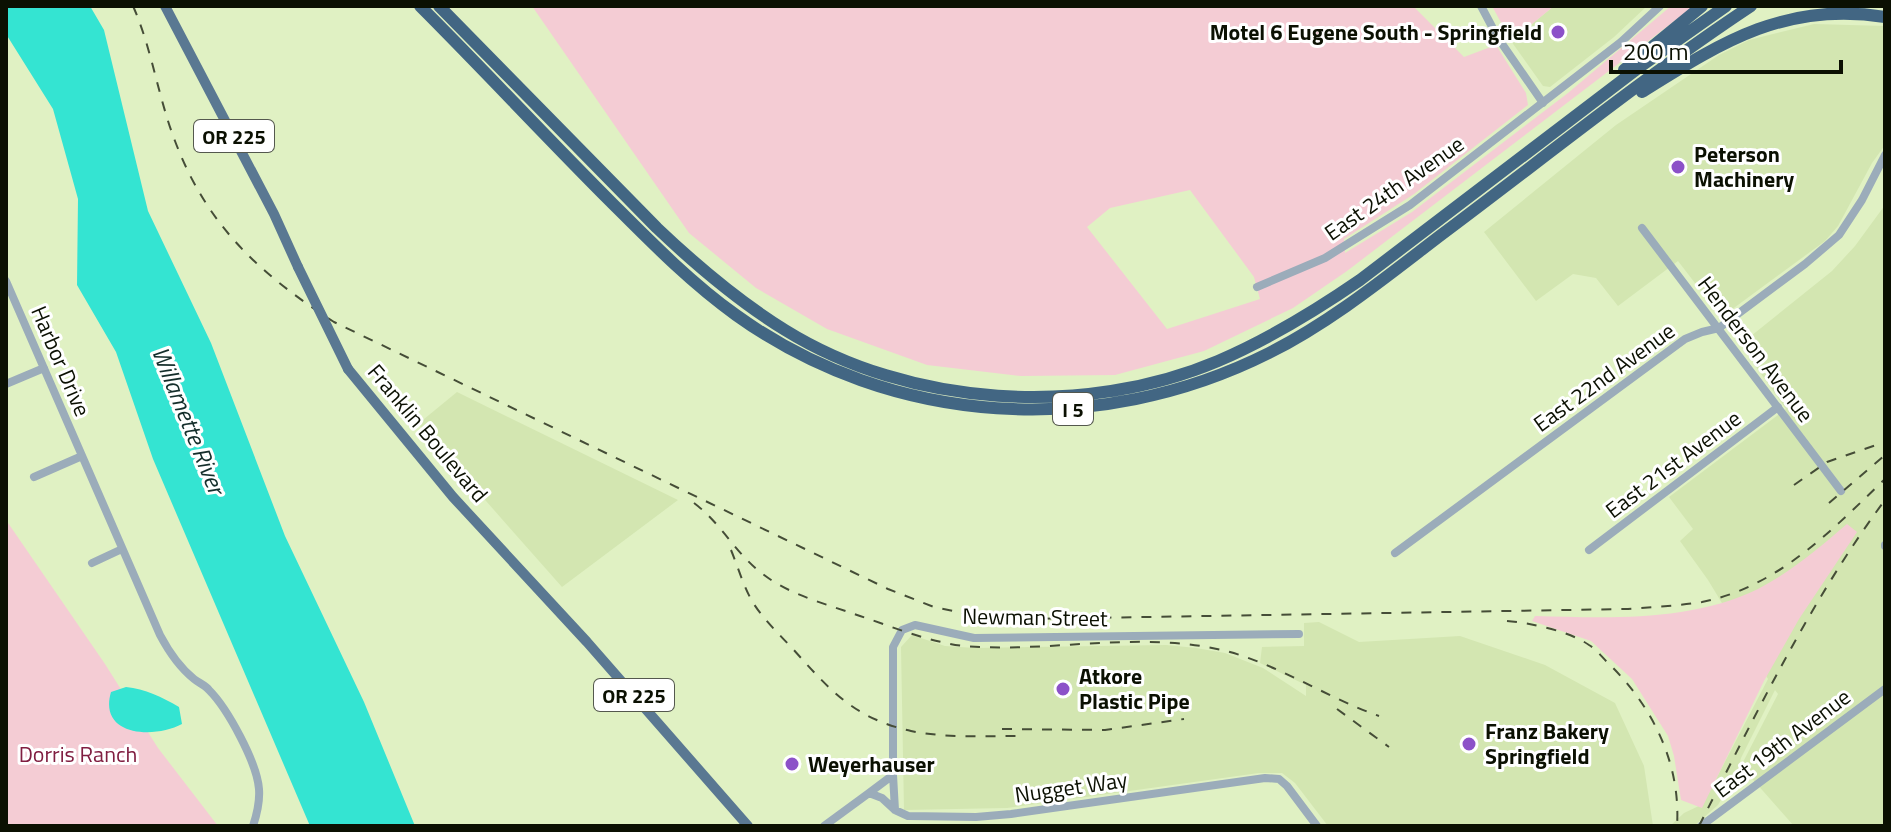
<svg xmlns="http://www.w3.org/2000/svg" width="1891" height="832" font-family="'Titillium Web',sans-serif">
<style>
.built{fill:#d3e6b1}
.green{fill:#f4ccd4;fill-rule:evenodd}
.water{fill:#34e4d2}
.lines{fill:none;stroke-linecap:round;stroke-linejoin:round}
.minor{stroke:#9bacba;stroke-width:8}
.major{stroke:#5a7892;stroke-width:10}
.highway{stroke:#426683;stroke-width:12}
.rail{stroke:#454d37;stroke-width:2;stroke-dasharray:10 10;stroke-linecap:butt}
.major-bridge{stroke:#5a7892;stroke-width:10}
.poi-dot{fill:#8c51c8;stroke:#fff;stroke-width:3}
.labels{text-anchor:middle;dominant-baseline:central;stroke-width:6;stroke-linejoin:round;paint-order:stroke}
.shield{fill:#fff;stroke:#54584e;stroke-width:2}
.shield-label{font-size:20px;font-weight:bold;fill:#0b1002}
.poi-label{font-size:22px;font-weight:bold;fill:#0b1002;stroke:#fff;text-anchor:start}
.street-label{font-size:22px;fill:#0b1002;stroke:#fff}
.park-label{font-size:22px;fill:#801e41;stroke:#fff}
.water-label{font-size:24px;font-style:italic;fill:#142e2b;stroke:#fff}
</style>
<rect width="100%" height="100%" fill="#e0f1c3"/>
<path class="built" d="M1554,6h93l-33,31 -64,50 -7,-1 -32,-45z
M1814,24l71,2v119l-13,18 -34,63 -13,15 -98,72 -12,-4 -37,-48 -60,45 -22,-28 -23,-4 -37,27 -52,-69 132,-107 103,-70 30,-15z
M1885,205v621h-91l-53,-60 37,-72 -3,-4 -34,68 -3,11 -20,36 -24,21h-24l14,-13 19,-9 65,-125 -60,-99 -28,-39 13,-12 -24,-32 117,-88 -37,-52 2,-21 81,-65 23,-25z
M457,392l221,108 -116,87 -144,-163z
M1319,622l40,20 101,-6 85,29 70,38 29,63 9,60h-325l-33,-43 -13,-10h-23l-252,35 -103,2 -3,-163 11,-12 33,11 30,2 191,-3 30,3 29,5 38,15 43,28v-11l-46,-22 2,-16 42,-1v-23z"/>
<path class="green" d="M532,6h881l51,51 32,-12 30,48 2,12 -114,89 -70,45 1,14 67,-41 156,-119 103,-87h23l-347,265 -54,37 -89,43 -89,24 -94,1 -94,-11 -100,-36 -71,-41 -67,-55zM1190,190l64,87 6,22 -93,30 -80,-102 23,-19z
M1492,6h62l-43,35z
M6,520l99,144 53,84 60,78h-212z
M1847,524l10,8 -58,87 -35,62 -62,127 -21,-8 -7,-44 -6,-20 -36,-57 -41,-38 -59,-20 3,-5c74,2 155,6 223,-27 33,-17 61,-41 89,-65z"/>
<path class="water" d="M6,6h84l14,24 44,181 63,132 74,193 79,166 51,124h-105l-157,-367 -37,-107 -39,-67 1,-86 -25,-90 -47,-75z
M126,687c19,2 36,10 53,20l3,17c-28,15 -84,12 -71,-32z"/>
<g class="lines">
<path class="minor" d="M1481,6l17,32 45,65
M1642,228l199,263
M6,281l154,354c9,17 19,32 34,44 5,4 11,6 15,11 19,19 48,73 50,99 1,13 -2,25 -6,37
M1257,287l68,-29 85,-53 211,-163 39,-36
M6,384l38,-16
M34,477l48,-21
M1885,545v1
M1589,550l189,-143
M1395,553l290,-214 17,-7 17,-4 86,-64 34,-29 23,-35 23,-45
M92,563l30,-14
M893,775l2,35
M869,793l24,-18v-128l9,-17 13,-5 59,13 325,-4
M824,826l45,-33 13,5 13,12 13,6 68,1 35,-3 254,-36 14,1 8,7 30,40
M1701,826l184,-137"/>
<path class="major" d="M165,6l109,208 24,53
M348,369l105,128 134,145 161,184"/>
<path class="highway" d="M420,6c64,64 126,131 191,196 39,39 79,80 125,113 156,112 362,124 533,38 62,-31 117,-76 172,-118 103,-77 203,-158 310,-229
M439,6l218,222c40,38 81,73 128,102 124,77 299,88 433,31 51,-22 97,-50 142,-81l281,-214 85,-60
M1624,70l78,-64
M1642,92c80,-50 144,-91 243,-75"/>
<path class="rail" d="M133,6c19,43 25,91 42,135 32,85 85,133 159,181l554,267 46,18 47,10 47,2 600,-10c25,-2 50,-3 74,-7 76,-15 130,-72 183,-123
M1794,485l33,-23 58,-20
M694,503c32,24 43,57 82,80 25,15 56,23 84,33 33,11 69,26 104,30 82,7 167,-14 248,2 57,10 112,49 167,68
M1829,503l56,-48
M731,550c7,17 12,35 21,51 11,18 26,32 40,47 38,42 61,70 119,83 34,7 70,5 105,5
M1507,621c24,2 62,10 82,24 7,4 12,11 18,17 45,43 74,101 70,164
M1337,709l52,38
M1002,729l103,1 79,-11
M1699,826c57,-112 111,-225 186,-326"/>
<path class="major-bridge" d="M298,267l50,102"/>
</g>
<g class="poi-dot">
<circle cx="1558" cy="32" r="8"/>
<circle cx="1678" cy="167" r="8"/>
<circle cx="1063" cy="689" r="8"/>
<circle cx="1469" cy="744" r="8"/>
<circle cx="792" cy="764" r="8"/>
</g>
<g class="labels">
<g class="shield">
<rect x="194" y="120" width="80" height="32" rx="6"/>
<rect x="1053" y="393" width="40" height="32" rx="6"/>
<rect x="594" y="679" width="80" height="32" rx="6"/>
</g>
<g class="shield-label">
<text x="234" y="136">OR 225</text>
<text x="1073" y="409">I 5</text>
<text x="634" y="695">OR 225</text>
</g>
<g class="poi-label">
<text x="1542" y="32" text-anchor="end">Motel 6 Eugene South - Springfield</text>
<text x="1694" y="154">Peterson<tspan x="1694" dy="25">Machinery</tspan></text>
<text x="1079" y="676">Atkore<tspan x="1079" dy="25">Plastic Pipe</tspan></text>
<text x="1485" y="731">Franz Bakery<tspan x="1485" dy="25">Springfield</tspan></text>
<text x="808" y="764">Weyerhauser</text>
</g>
<g class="street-label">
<text transform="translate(1394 188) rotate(-35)">East 24th Avenue</text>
<text transform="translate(1756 349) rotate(53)">Henderson Avenue</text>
<text transform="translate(61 361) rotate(67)">Harbor Drive</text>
<text transform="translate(1604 377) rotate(-36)">East 22nd Avenue</text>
<text transform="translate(428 433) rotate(50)">Franklin Boulevard</text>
<text transform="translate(1673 464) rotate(-37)">East 21st Avenue</text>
<text transform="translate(1035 617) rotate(1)">Newman Street</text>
<text transform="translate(1782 743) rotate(-37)">East 19th Avenue</text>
<text transform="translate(1071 787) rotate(-8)">Nugget Way</text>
</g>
<g class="park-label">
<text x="78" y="754">Dorris Ranch</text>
</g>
<g class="water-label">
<text transform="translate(189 420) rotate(68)">Willamette River</text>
</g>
</g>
<rect width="1891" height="832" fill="none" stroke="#0b1002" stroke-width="16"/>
<path d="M1611 60v12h230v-12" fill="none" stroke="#0b1002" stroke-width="4"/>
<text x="1623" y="60" font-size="24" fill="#0b1002" stroke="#ffffff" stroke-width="6" paint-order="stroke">200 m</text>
</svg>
